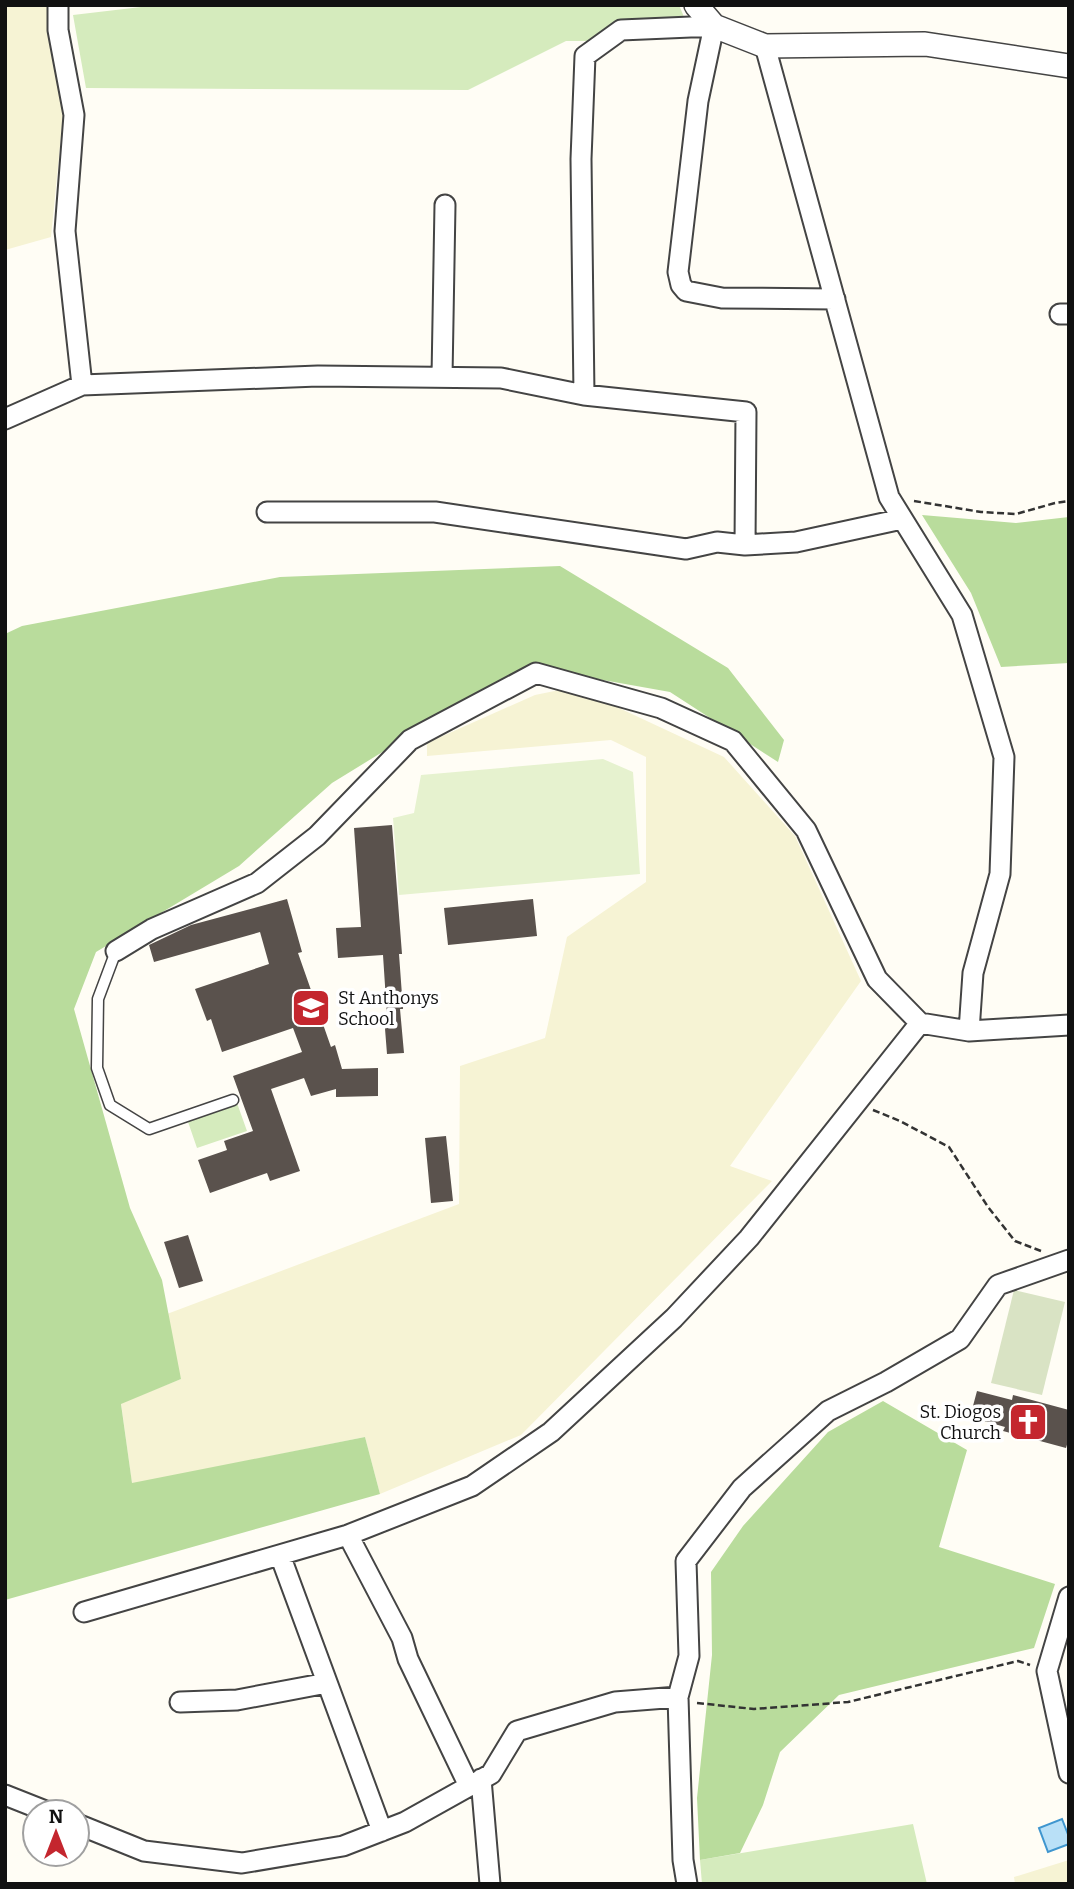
<svg xmlns="http://www.w3.org/2000/svg" width="1074" height="1889" font-family="Bitter,serif">
<style>
.farmland{fill:#f6f3d4}
.green{fill:#d5ebbd}
.forest{fill:#b9dc9c}
.cemetery{fill:#d9e3c4}
.pitch{fill:#e6f2cf}
.water{fill:#b9e0f7;stroke:#3f96cf;stroke-width:2}
.building{fill:#5a524d}
.lines{fill:none;stroke-linecap:round;stroke-linejoin:round}
.service-casing{stroke:#444;stroke-width:13}
.minor-casing{stroke:#444;stroke-width:23}
.tertiary-casing{stroke:#444;stroke-width:26}
.path{stroke:#333;stroke-width:2.5;stroke-dasharray:7 3.5;stroke-linecap:butt}
.service{stroke:#fff;stroke-width:10}
.minor{stroke:#fff;stroke-width:19}
.tertiary{stroke:#fff;stroke-width:23}
.labels{text-anchor:middle;dominant-baseline:central;stroke-width:7;stroke-linejoin:round;paint-order:stroke}
.poi-label{font-size:18px;fill:#111;stroke:#fff;text-anchor:start}
</style>
<rect width="100%" height="100%" fill="#fffdf5"/>
<path class="farmland" d="M5,5h44v25l14,86 -12,121 -46,13z
M574,687l150,70 71,79 66,145 -131,185 42,15 -251,254 -141,59 -15,-57 -233,47 -11,-81 60,-24 -22,-62 300,-113 1,-138 85,-28 22,-101 79,-55v-125l-35,-17 -184,16v-13l108,-48z
M1069,1860v24h-54l-1,-7z"/>
<path class="green" d="M158,5h521l5,12 -65,4 -30,20h-23l-98,49 -382,-2 -13,-73z
M237,1103l10,28 -50,17 -10,-29z
M913,1824l14,60h-225l-2,-24z"/>
<path class="forest" d="M922,515l94,8 53,-6v146l-68,4 -30,-74z
M560,566l168,102 56,72 -6,22 -108,-70 -112,-20 -78,20 -148,91 -93,83 -143,86 -22,57 56,199 32,72 19,99 -60,25 11,79 233,-46 15,57 -375,106v-966l17,-8 258,-49z
M883,1401l84,49 -28,97 116,37 -21,64 -195,47 -59,57 -17,53 -23,48 -40,7 -3,-62 15,-143 -1,-83 32,-46 85,-94z"/>
<path class="cemetery" d="M1014,1290l51,12 -23,93 -51,-12z"/>
<path class="pitch" d="M603,759l30,13 7,102 -241,21 -6,-77 21,-5 7,-38z"/>
<path class="water" d="M1062,1819l7,18v7l-21,8 -9,-24z"/>
<path class="building" d="M392,825l10,129h-3l4,55h-3l4,44 -17,1 -3,-38h3l-4,-61 -45,3 -2,-30 25,-1 -7,-99z
M287,899l15,53 -4,1 33,94 4,-2 7,24 36,-1v28l-42,1v-8l-25,7 -7,-18 -33,11 29,82 -30,10 -3,-8 -57,20 -12,-33 29,-10 -3,-9 29,-10 -20,-55 69,-24 -9,-24 -71,24 -11,-33 -4,2 -12,-32 74,-25 -9,-32 -106,30 -5,-17 42,-20z
M533,899l4,37 -89,9 -4,-37z
M446,1136l7,65 -22,2 -6,-65z
M188,1235l15,46 -24,7 -15,-46z
M977,1391l35,9 1,-5 56,15v28l-3,10 -63,-17 2,-4 -35,-10z"/>
<g class="lines">
<g class="service-casing">
<path id="service" d="M116,951l-18,48 -1,69 13,37 39,24 84,-29"/>
</g>
<g class="minor-casing">
<path id="minor" d="M58,5v25l16,85 -9,116 17,154
M765,46l124,451 73,118 42,142 -4,117 -27,99 -4,58
M1060,314h9
M442,377l3,-172
M584,395l-3,-236 4,-103 36,-26 93,-4 -16,75 -20,171 3,13 5,6 36,7 113,1
M5,419l77,-34 236,-9 183,2 83,17 162,17 -1,133
M267,512h168l251,37 31,-7 28,3 51,-3 106,-23
M116,951l36,-22 105,-46 60,-47 93,-96 126,-67 125,35 72,33 73,89 71,149 43,44 49,8 100,-6
M348,1535l54,103 6,21 61,127
M280,1555l102,276
M1069,1597l-22,74 22,102
M84,1612l264,-77 124,-49 79,-54 123,-114 75,-80 171,-215
M180,1702l57,-2 90,-17
M481,1779l9,105
M5,1795l43,17
M77,1824l67,27 98,12 101,-17 62,-24 86,-48 26,-43 98,-29 63,-5
M687,1884l-4,-24 -5,-163 11,-41 -3,-95 56,-73 86,-77 58,-29 74,-43 38,-54 71,-25"/>
</g>
<g class="tertiary-casing">
<path id="tertiary" d="M696,5l18,21 51,20 160,-2 144,22"/>
</g>
<path class="path" d="M914,501l67,11 35,2 39,-11 14,-2
M873,1110l27,11 49,26 39,60 27,34 26,10
M697,1703l57,6 94,-7 170,-41 12,4"/>
<use href="#service" class="service"/>
<use href="#minor" class="minor"/>
<use href="#tertiary" class="tertiary"/>
</g>
<defs>
<g id="school-square" transform="scale(2.0125)"><rect x="-9" y="-9" width="18" height="18" rx="4" fill="#c4262e" stroke="#fff"/><path d="M0-5L7-2L0 1L-7-2ZM-4 1L0 2.5L4 1V4Q0 6-4 4Z" fill="#fff"/></g>
<g id="church-square" transform="scale(2.0125)"><rect x="-9" y="-9" width="18" height="18" rx="4" fill="#c4262e" stroke="#fff"/><path d="M-1.2-6h2.4v3.5h3.3v2.4h-3.3V6h-2.4V-.1h-3.3v-2.4h3.3Z" fill="#fff"/></g>
</defs>
<g fill-rule="evenodd">
<use href="#school-square" x="311" y="1008"/>
<use href="#church-square" x="1028" y="1422"/>
</g>
<g class="labels">
<g class="poi-label">
<text x="338" y="998">St Anthonys<tspan x="338" dy="21">School</tspan></text>
<text x="1001" y="1412" text-anchor="end">St. Diogos<tspan x="1001" dy="21">Church</tspan></text>
</g>
</g>
<rect width="1074" height="1889" fill="none" stroke="#111111" stroke-width="14"/>
<g transform="translate(56 1833)"><circle r="33" fill="#ffffff" stroke="#a0a0a0" stroke-width="2"/>
<path d="M0-5L12 26L0 18L-12 26Z" fill="#c4262e"/>
<text y="-10" font-size="19" font-weight="bold" text-anchor="middle" fill="#111111">N</text>
</g>
</svg>
